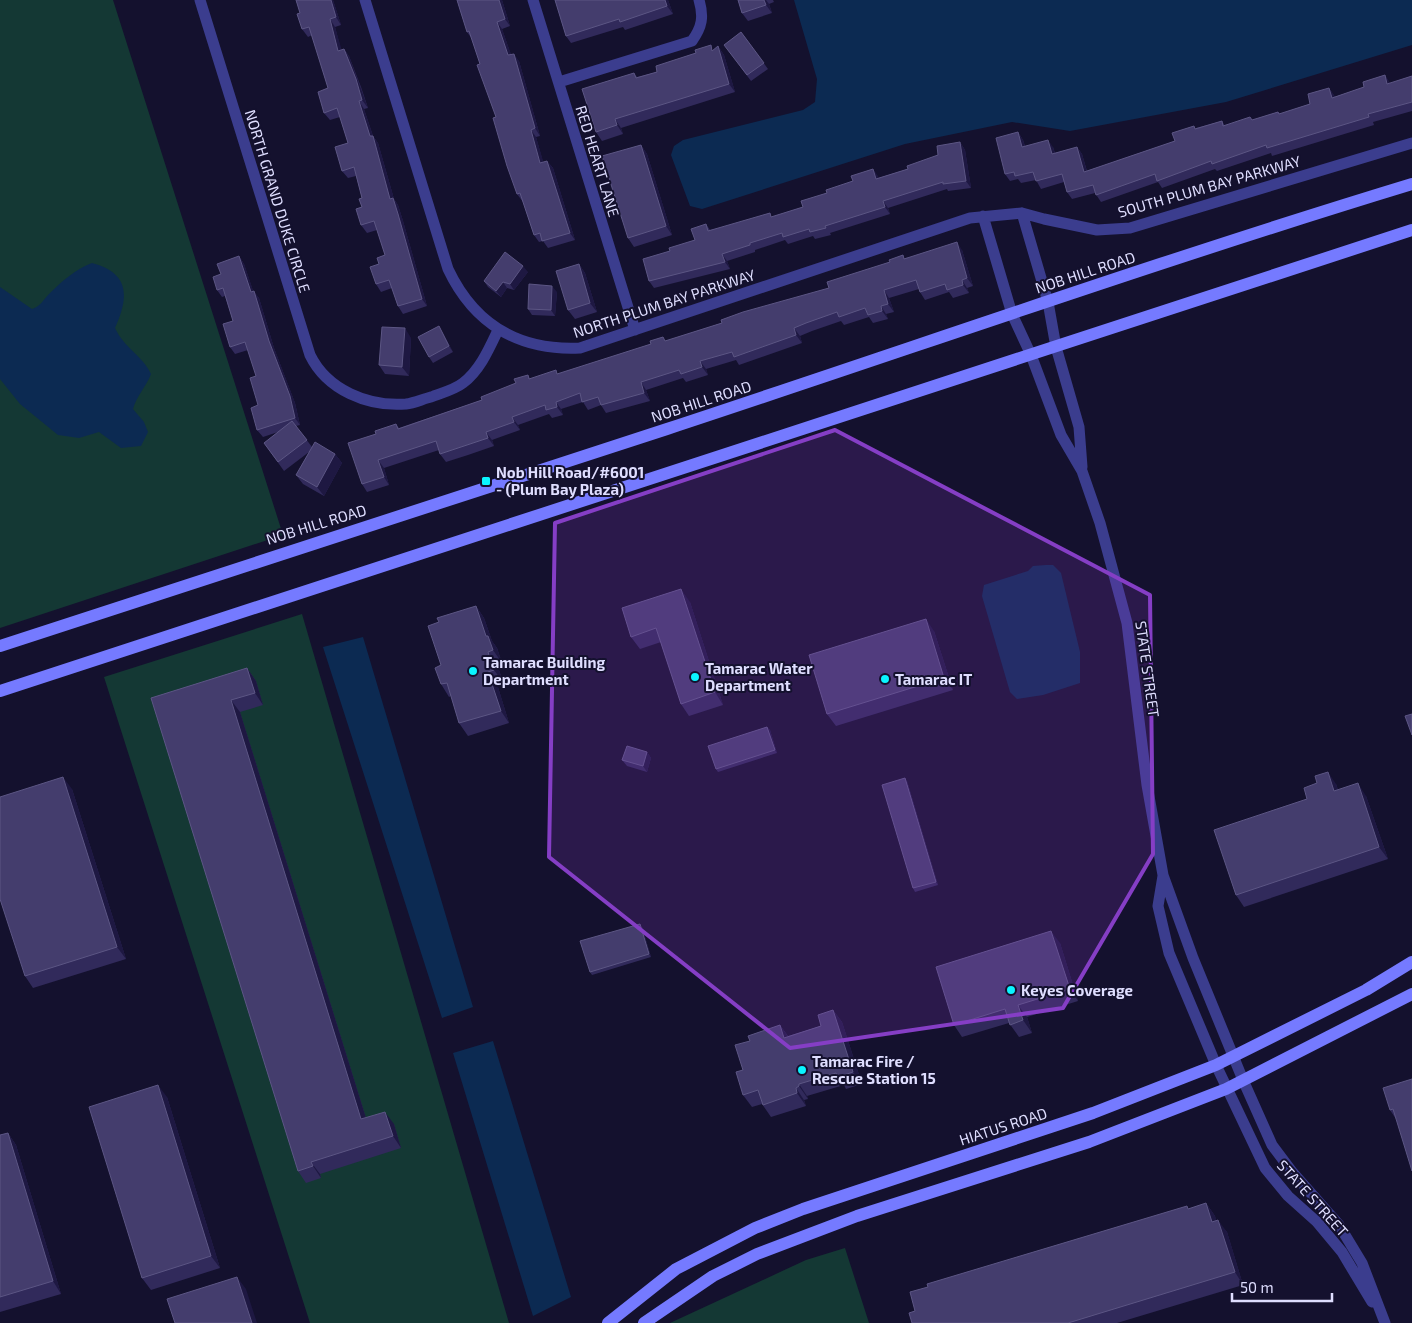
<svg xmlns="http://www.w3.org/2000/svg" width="1412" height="1323" font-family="'Exo 2',sans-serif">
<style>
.green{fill:#143834}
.water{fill:#0c2a52}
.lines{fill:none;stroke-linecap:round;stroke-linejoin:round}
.minor{stroke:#3b3d8e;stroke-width:11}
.secondary{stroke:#757aff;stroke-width:12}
.wall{fill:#312a5b}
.shaded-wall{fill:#1e1842}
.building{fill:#443d6d;stroke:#5c5684}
.marked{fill:#853ec5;fill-opacity:0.2;stroke:#853ec5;stroke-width:4;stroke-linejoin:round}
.poi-dot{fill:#0af5ff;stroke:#14112e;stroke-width:2}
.labels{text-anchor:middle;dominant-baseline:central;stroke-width:4;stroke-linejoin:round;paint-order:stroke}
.street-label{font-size:15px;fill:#dfdeff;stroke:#14112e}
.poi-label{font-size:15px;font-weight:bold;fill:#dfdeff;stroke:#14112e;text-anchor:start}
</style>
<rect width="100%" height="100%" fill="#14112e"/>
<path class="green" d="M0,0h113l170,535 -283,93z
M302,614l207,709h-199l-206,-646z
M845,1248l24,75h-199l136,-63z"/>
<path class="water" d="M794,0h618v45l-186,57 -156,29 -58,-9 -107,22 -203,65 -12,-3 -19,-51 3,-9 9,-6 120,-30 12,-8 2,-23z
M92,263c38,10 37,34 23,65 9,20 28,28 36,46 -5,13 -14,21 -18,35l11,13 4,10 -7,14 -20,2 -22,-16 -20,6 -21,-3 -38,-31 -20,-25v-92l32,22c9,-3 11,-9 17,-15 13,-13 27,-25 43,-31z
M1046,565h7l8,8 19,79v31l-37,12 -26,4 -7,-7 -28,-96 2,-11 44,-14 5,-5z
M363,637l110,370 -31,11 -119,-371z
M493,1041l78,256 -38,19 -80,-263z"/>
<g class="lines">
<path class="minor" d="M200,0l110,355c17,35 58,52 96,49 8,-1 17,-5 25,-7 10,-4 23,-7 32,-14 17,-13 26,-34 35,-53
M365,0l83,269c26,55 71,82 132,79l390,-130 52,-5 22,6 53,11 33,-2 282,-85
M533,0l102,330
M559,82l133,-41c10,-14 12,-24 7,-41
M1022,213l26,89 8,45 23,80 3,40
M983,216l29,98 19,41 30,80 21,36 18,52 27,100 20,162 16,90 30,83 50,122 29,65 21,28 46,52 23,38 23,60
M1163,876l-5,30 11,47 47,112 49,103 23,28 29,26 25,30 30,50"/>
<path class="secondary" d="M0,646c222,-74 445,-144 667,-217 249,-82 495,-169 745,-245
M0,691l1412,-461
M608,1323l68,-54 79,-41 48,-19 290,-96 123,-48 150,-75 46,-28
M644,1323l69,-47 44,-22 100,-38 232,-74 137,-53 186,-95"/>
</g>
<path class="wall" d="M296,0h37l8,25 -6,2 6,23 3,-1 5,7 12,31 7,21 -4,1 9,27 5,7 16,56 4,6 5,16 24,85 -24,8 -5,-8 -6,-18 -11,4 -5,-8 3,-20 6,-9 -8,-25 -10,3 -6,-8 1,-27 -6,-22 -8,2 -6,-7 6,-28 -8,-26 -10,3 -6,-7 4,-25 -16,-53 -4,2 -6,-8 -2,-16z
M457,0h45l8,26 -8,3 9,26 8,6 21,75 -4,1 7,25 4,-1 6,7 22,72 -27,8 -5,-7 -4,1 -5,-7 -11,-33 -6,-8 -21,-77 -16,-53 -8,-25 -5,-7z
M555,0h113l5,14 -48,16 -2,-3 -52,16 -5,-7z
M738,0h35l1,2 -5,2 3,9 -24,8 -6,-8z
M741,32l27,37 -17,12 -27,-36z
M718,46l6,9 11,37 -114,36 2,6 -21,7 -6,-9 38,-59 3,4 20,-5 57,-22z
M1385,75l5,9 22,-8v35l-39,11 1,3 -102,31 -1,-3 -54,18 -2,-2 -53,19 -4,-6 -57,20 -6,-9 -23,6 -5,-7 -3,-10 -23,7 -5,-9 -15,3 -3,-4 -8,2 -5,-7 13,-42 5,8 2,6 28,1 2,6 22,-6 5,7 5,17 88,-30 21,-13 26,-7 3,5 28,-6 25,-8 2,2 30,-10 19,-16 6,9 29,-10z
M960,142l5,8 6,38 -23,3 -1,-2 -59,19 2,6 -60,19 1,2 -16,4 -2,-3 -25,8 -3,-4 -30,10v2l-28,9 3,8 -76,19 -5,-7 21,-30 25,-11 11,-16 4,6 63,-13 30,-10 24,-14 26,-12 20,-12 5,9 30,-9 30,-14z
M641,145l6,9 25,81 -38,12 -6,-9z
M962,250l11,36 -6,2 2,5 -16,5 -4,-6 -24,8 -5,-8 -1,-3 -30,9 5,14 -8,2 2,5 -15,4 -4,-6 -25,8 -3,-4 -29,10 -12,5 2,7 -63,22 -3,-5 -30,9 2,6 -22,7 -3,-4 -37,12 4,11 -44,12 -5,-8 -13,5 -5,-8 -22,7 2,6 -11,3 -3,-4 -31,11 2,5 -28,10 2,6 -26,9 -22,7 -6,-8 -1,-4 -55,18 5,17 -22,7 -5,-8 14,-50 20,-10 3,4 83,-28 34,-17 12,-8 2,4 28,-5 108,-33 56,-18 107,-35 76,-30z
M239,256l5,8 9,27 6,7 15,50 21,55 5,22 -4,1 16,21 23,7 7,9 -18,33 -21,-12 -7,-9 13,-23 -25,19 -20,-28 14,-11 -15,5 -6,-7 1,-25 -2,-29 -8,-26 -13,4 -5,-7 3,-26 -8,-25 -3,1 -5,-7 4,-16z
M579,264l6,9 12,39 -22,7 -7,-9z
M528,272l-14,18 -7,-2 -6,9 -13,-10 -4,-6z
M557,292l-2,24 -23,-1 -4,-6z
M439,326l14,26 -20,11 -4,-6z
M411,338l-2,38 -24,-2 -6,-9z
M690,602l33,103 -34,11 -8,-12 -20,-62 -21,7 -9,-12z
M476,606l8,12 8,23 5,7 5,15 -5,1 6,18 -6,2 12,39 -41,13 -9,-13 -8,-27 -2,1 -8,-13v-19l-2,-43z
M934,631l19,59 -117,36 -9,-12z
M247,668l9,13 7,24 -23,7 126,406 28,6 7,24 -81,26 1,4 -15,5 -8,-12 -147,-473z
M767,727l3,3 7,23 -59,19 -2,-3z
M647,752l4,6 -4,14 -20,-6 -5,-6z
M907,781l31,104 -23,7 -2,-4z
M1336,784l2,6 28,6 22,63 -144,48 -8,-12 71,-96z
M72,789l54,170 -93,29 -8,-12z
M642,927l9,30 -59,18 -2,-3z
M1060,943l18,58 -51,16 5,16 -13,4 -10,-14 -47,14 -8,-12z
M833,1010l9,12 20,62 -16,5 -2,-4 -37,11 1,3 -4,1 2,6 -35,11 -9,-13 -10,3 -9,-12v-25l7,-29 30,-16 8,11 33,-10z
M1412,1079l-16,40 -6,-9z
M167,1097l53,171 -69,22 -9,-12z
M8,1133l8,12 45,149 -61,18v-177z
M1206,1203l9,13 1,5 11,11 16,53 -126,38h-205l3,-12 274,-102z"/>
<path class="shaded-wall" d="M331,0h2l8,25 -5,-8z
M499,0h3l8,26 -5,-7z
M665,0h3l5,14 -6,-8z
M764,0h2l3,4 3,9 -6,-8z
M330,19l5,8 9,31 -6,-7z
M497,22l5,7 12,34 -6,-8z
M718,46l6,9 11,37 -6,-8z
M344,49l5,7 19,52 -6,-8z
M514,54l5,7 21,75 -5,-8z
M1385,75l5,8 2,9 -5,-8z
M1329,88l5,7 3,10 -5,-7z
M359,101l5,8 9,27 5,7 16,56 4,6 5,16 24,85 -5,-7z
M615,119l6,9 2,6 -6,-9z
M531,130l5,7 10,34 -6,-8z
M1018,132l5,8 4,14 -5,-7z
M1048,140l5,7 4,14 -5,-7z
M960,142l5,8 6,38 -5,-7z
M641,145l6,9 25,81 -6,-9z
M1077,147l5,7 7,25 -5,-7z
M547,161l6,7 22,72 -5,-7z
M873,169l5,7 3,10 -5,-7z
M883,201l5,7 2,6 -5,-7z
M957,242l5,8 11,36 -6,-8z
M722,254l5,7 3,8 -5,-7z
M239,256l5,8 12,35 -5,-7z
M579,264l6,9 12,39 -7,-9z
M523,266l5,6 -14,18 -4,-6z
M962,280l5,8 2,5 -6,-8z
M503,282l4,6 -6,9 -5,-6z
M552,286l5,6 -2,24 -4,-6z
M884,290l5,8 5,14 -6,-8z
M254,291l5,7 15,50 21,55 5,22 -5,-7 -26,-77z
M881,306l5,8 2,5 -6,-8z
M439,326l4,7 10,19 -4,-6z
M405,328l6,10 -2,38 -7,-9z
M794,328l6,8 2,7 -6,-8z
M700,361l6,8 2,6 -6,-8z
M641,382l5,8 4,11 -6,-8z
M556,402l5,7 2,6 -6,-8z
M512,417l6,8 2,5 -6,-8z
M486,432l6,8 2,6 -6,-8z
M335,454l7,9 -18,33 -7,-9z
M378,460l6,8 5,17 -5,-8z
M681,589l9,13 33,103 -8,-13z
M476,606l8,12 8,23 5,7 5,15 -9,-13 -7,-14z
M926,619l8,12 19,59 -9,-12z
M488,652l9,12 6,18 -9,-12z
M247,668l9,13 7,24 -8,-12z
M488,672l9,12 12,39 -8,-12z
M231,700l9,12 130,419 -9,-12z
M767,727l3,3 7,23 -2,-3z
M647,752l4,6 -4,14 -4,-6z
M1328,772l8,12 7,19 -9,-12z
M63,777l9,12 54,170 -9,-12z
M905,778l2,3 31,104 -2,-3z
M1358,783l8,13 22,63 -9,-12z
M640,924l2,3 9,30 -2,-3z
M1051,931l9,12 18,58 -8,-12z
M1018,1005l9,12 5,16 -9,-13z
M833,1010l9,12 20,62 -9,-12z
M780,1025l9,13h-5z
M799,1084l8,12 1,3 -9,-13z
M158,1085l9,12 53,171 -9,-12z
M796,1088l8,12 2,6 -9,-13z
M385,1112l9,12 7,24 -8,-12z
M8,1133l8,12 45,149 -8,-13z
M311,1162l9,12 1,4 -8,-12z
M1206,1203l9,13 5,18 -8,-12z
M1218,1220l9,12 16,53 -8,-13z
M237,1277l9,12 11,34h-5z"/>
<path class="building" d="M296,0h35l5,17 -6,2 8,32 6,-2 12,30 6,21 -3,1 11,35h3l17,63 3,-1 5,16 24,85 -24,7 -9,-26 -13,4 -6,-17 9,-3 -2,-6 8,-3 -11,-34 -13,4 -5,-16 6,-2 -3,-8 3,-1 -8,-31 -12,4 -7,-24 13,-4 -11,-35 -13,5 -6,-21 10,-4 -19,-61 -7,2 -5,-15 3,-1z
M457,0h42l6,19 -8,3 11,33 6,-1 21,74 -4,2 9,33 7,-2 23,72 -28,8 -2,-8 -6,2 -14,-42 -3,1 -10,-28 -14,-48 3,-1 -19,-52 3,-1 -11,-33 -2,1z
M555,0h110l2,6 -47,16 -1,-3 -53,17z
M738,0h26l2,5 -24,8z
M741,32l23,31 -17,12 -23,-30z
M711,45l1,6 6,-5 11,38 -114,35 2,6 -21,7 -14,-43 52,-16 2,5 21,-6 -1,-6 40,-13 -1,-3z
M1385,75l2,9 25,-8v26l-44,12 1,3 -102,31 -1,-3 -54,19 -1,-3 -54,20 -2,-7 -59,21 -3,-10 -26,7 -5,-18 -26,7 -3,-9 -18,4 -1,-4 -9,2 -9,-36 22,-6 4,15 26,-7 4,14 25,-7 7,25 91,-31 -3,-8 22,-7 1,3 27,-8 1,5 27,-9 2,3 26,-8 1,2 31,-10 -2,-10 21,-6 3,10 32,-11 -1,-5z
M960,142l6,39 -23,3v-2l-60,19 2,6 -60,19 1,2 -16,4 -1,-3 -26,8 -1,-4 -32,10v2l-28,9 3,8 -76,19 -6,-22 27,-8 -1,-3 26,-8 -4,-11 15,-5 2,7 62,-18 1,4 32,-10 -2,-6 26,-8 -1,-3 27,-9 -2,-5 22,-7 3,10 32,-10 -1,-3 31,-11 -1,-9z
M641,145l25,81 -38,12 -26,-82z
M957,242l10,36 -5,2 1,5 -16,5 -2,-6 -25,8 -4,-12 -32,10 4,14 -7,2 1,5 -14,4 -3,-7 -26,9 -2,-5 -31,11 -12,5 2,7 -62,22 -2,-5 -32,9 2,6 -21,7 -2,-4 -38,12 3,11 -43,12 -3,-8 -16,5 -2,-9 -24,9 1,5 -11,3 -1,-5 -33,12 2,5 -28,10 2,6 -48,16 -4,-13 -58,19 6,17 -22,7 -14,-41 28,-9 -1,-3 21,-7 2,5 84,-29 -1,-3 35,-14 -2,-4 14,-4 1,4 27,-9 1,4 94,-30 -1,-3 13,-4 2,4 57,-18 -1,-3 22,-8 86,-24 -2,-6 63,-20 -1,-2 14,-5 1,4z
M505,252l18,14 -13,18 -7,-2 -7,9 -12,-10z
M239,256l12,36 3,-1 15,50 21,55 5,22 -38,12 -6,-22 7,-3 -8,-27 6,-2 -11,-34 -15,5 -7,-23 10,-3 -10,-33 -6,2 -4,-13 8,-3 -4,-10z
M579,264l11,39 -22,7 -12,-39z
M529,284l23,2 -1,24 -23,-1z
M439,326l10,20 -20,11 -11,-20z
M382,327l23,1 -3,39 -23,-2z
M292,421l15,19 -29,22 -14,-19z
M315,442l20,12 -18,33 -21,-12z
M681,589l34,103 -34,12 -25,-76 -25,9 -9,-29z
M476,606l10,30h2l5,14 -5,2 6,18 -6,2 13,39 -42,12 -12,-40 -6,1 -6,-16 6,-3 -13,-39 11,-4 -2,-4z
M926,619l18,59 -117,36 -18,-59z
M247,668l8,25 -24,7 130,419 24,-7 8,24 -82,26 2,4 -15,5 -147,-473z
M1412,714v21l-7,-19z
M767,727l8,23 -59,19 -8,-23z
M627,746l20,6 -4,14 -21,-6z
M1328,772l6,19 24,-8 21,64 -143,48 -22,-65 93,-31 -3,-11 13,-5 -2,-7z
M63,777l54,170 -92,29 -25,-77v-102z
M905,778l31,104 -23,6 -31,-103z
M640,924l9,30 -59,18 -10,-31z
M1051,931l19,58 -52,16 5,15 -13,5 -5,-16 -51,16 -18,-58z
M833,1010l20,62 -15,5 -2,-4 -37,11v2l-3,2 1,5 -34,12 -5,-15 -15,5 -7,-23 7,-2 -8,-25 15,-4 -2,-5 32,-11 4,13 37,-12 -3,-11z
M1412,1079v92l-19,-62 -3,1 -7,-22z
M158,1085l53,171 -69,22 -53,-171z
M8,1133l45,148 -53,16v-162z
M1206,1203l6,19 6,-2 17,52 -167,51h-156l-3,-10 6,-2 -5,-19 18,-5 -1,-3 260,-78 1,3z
M237,1277l15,46h-77l-8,-24z"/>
<path class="marked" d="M835,430l315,165 3,259 -90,154 -273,40 -241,-191 6,-334z"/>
<g class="poi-dot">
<rect x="481" y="476" width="10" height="10" rx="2.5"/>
<circle cx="473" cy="671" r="5"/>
<circle cx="695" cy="677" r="5"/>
<circle cx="885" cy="679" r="5"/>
<circle cx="1011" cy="990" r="5"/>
<circle cx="802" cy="1070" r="5"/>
</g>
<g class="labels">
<g class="street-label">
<text transform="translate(598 161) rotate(73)">RED HEART LANE</text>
<text transform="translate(1209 186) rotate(-16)">SOUTH PLUM BAY PARKWAY</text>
<text transform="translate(278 201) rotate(73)">NORTH GRAND DUKE CIRCLE</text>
<text transform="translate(1085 272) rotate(-18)">NOB HILL ROAD</text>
<text transform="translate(664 303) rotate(-18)">NORTH PLUM BAY PARKWAY</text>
<text transform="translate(701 401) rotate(-18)">NOB HILL ROAD</text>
<text transform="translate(316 524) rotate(-17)">NOB HILL ROAD</text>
<text transform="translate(1148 669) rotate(82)">STATE STREET</text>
<text transform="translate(1003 1126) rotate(-18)">HIATUS ROAD</text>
<text transform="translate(1313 1198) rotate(48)">STATE STREET</text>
</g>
<g class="poi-label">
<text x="496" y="472">Nob Hill Road/#6001<tspan x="496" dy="17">- (Plum Bay Plaza)</tspan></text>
<text x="483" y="662">Tamarac Building<tspan x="483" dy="17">Department</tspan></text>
<text x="705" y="668">Tamarac Water<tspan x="705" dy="17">Department</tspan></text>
<text x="895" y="679">Tamarac IT</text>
<text x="1021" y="990">Keyes Coverage</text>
<text x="812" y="1061">Tamarac Fire /<tspan x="812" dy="17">Rescue Station 15</tspan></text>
</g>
</g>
<path d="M1232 1293v8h100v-8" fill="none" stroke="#dfdeff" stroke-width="2.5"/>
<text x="1240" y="1293" font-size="15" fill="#dfdeff" stroke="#14112e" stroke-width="4" paint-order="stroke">50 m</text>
</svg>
